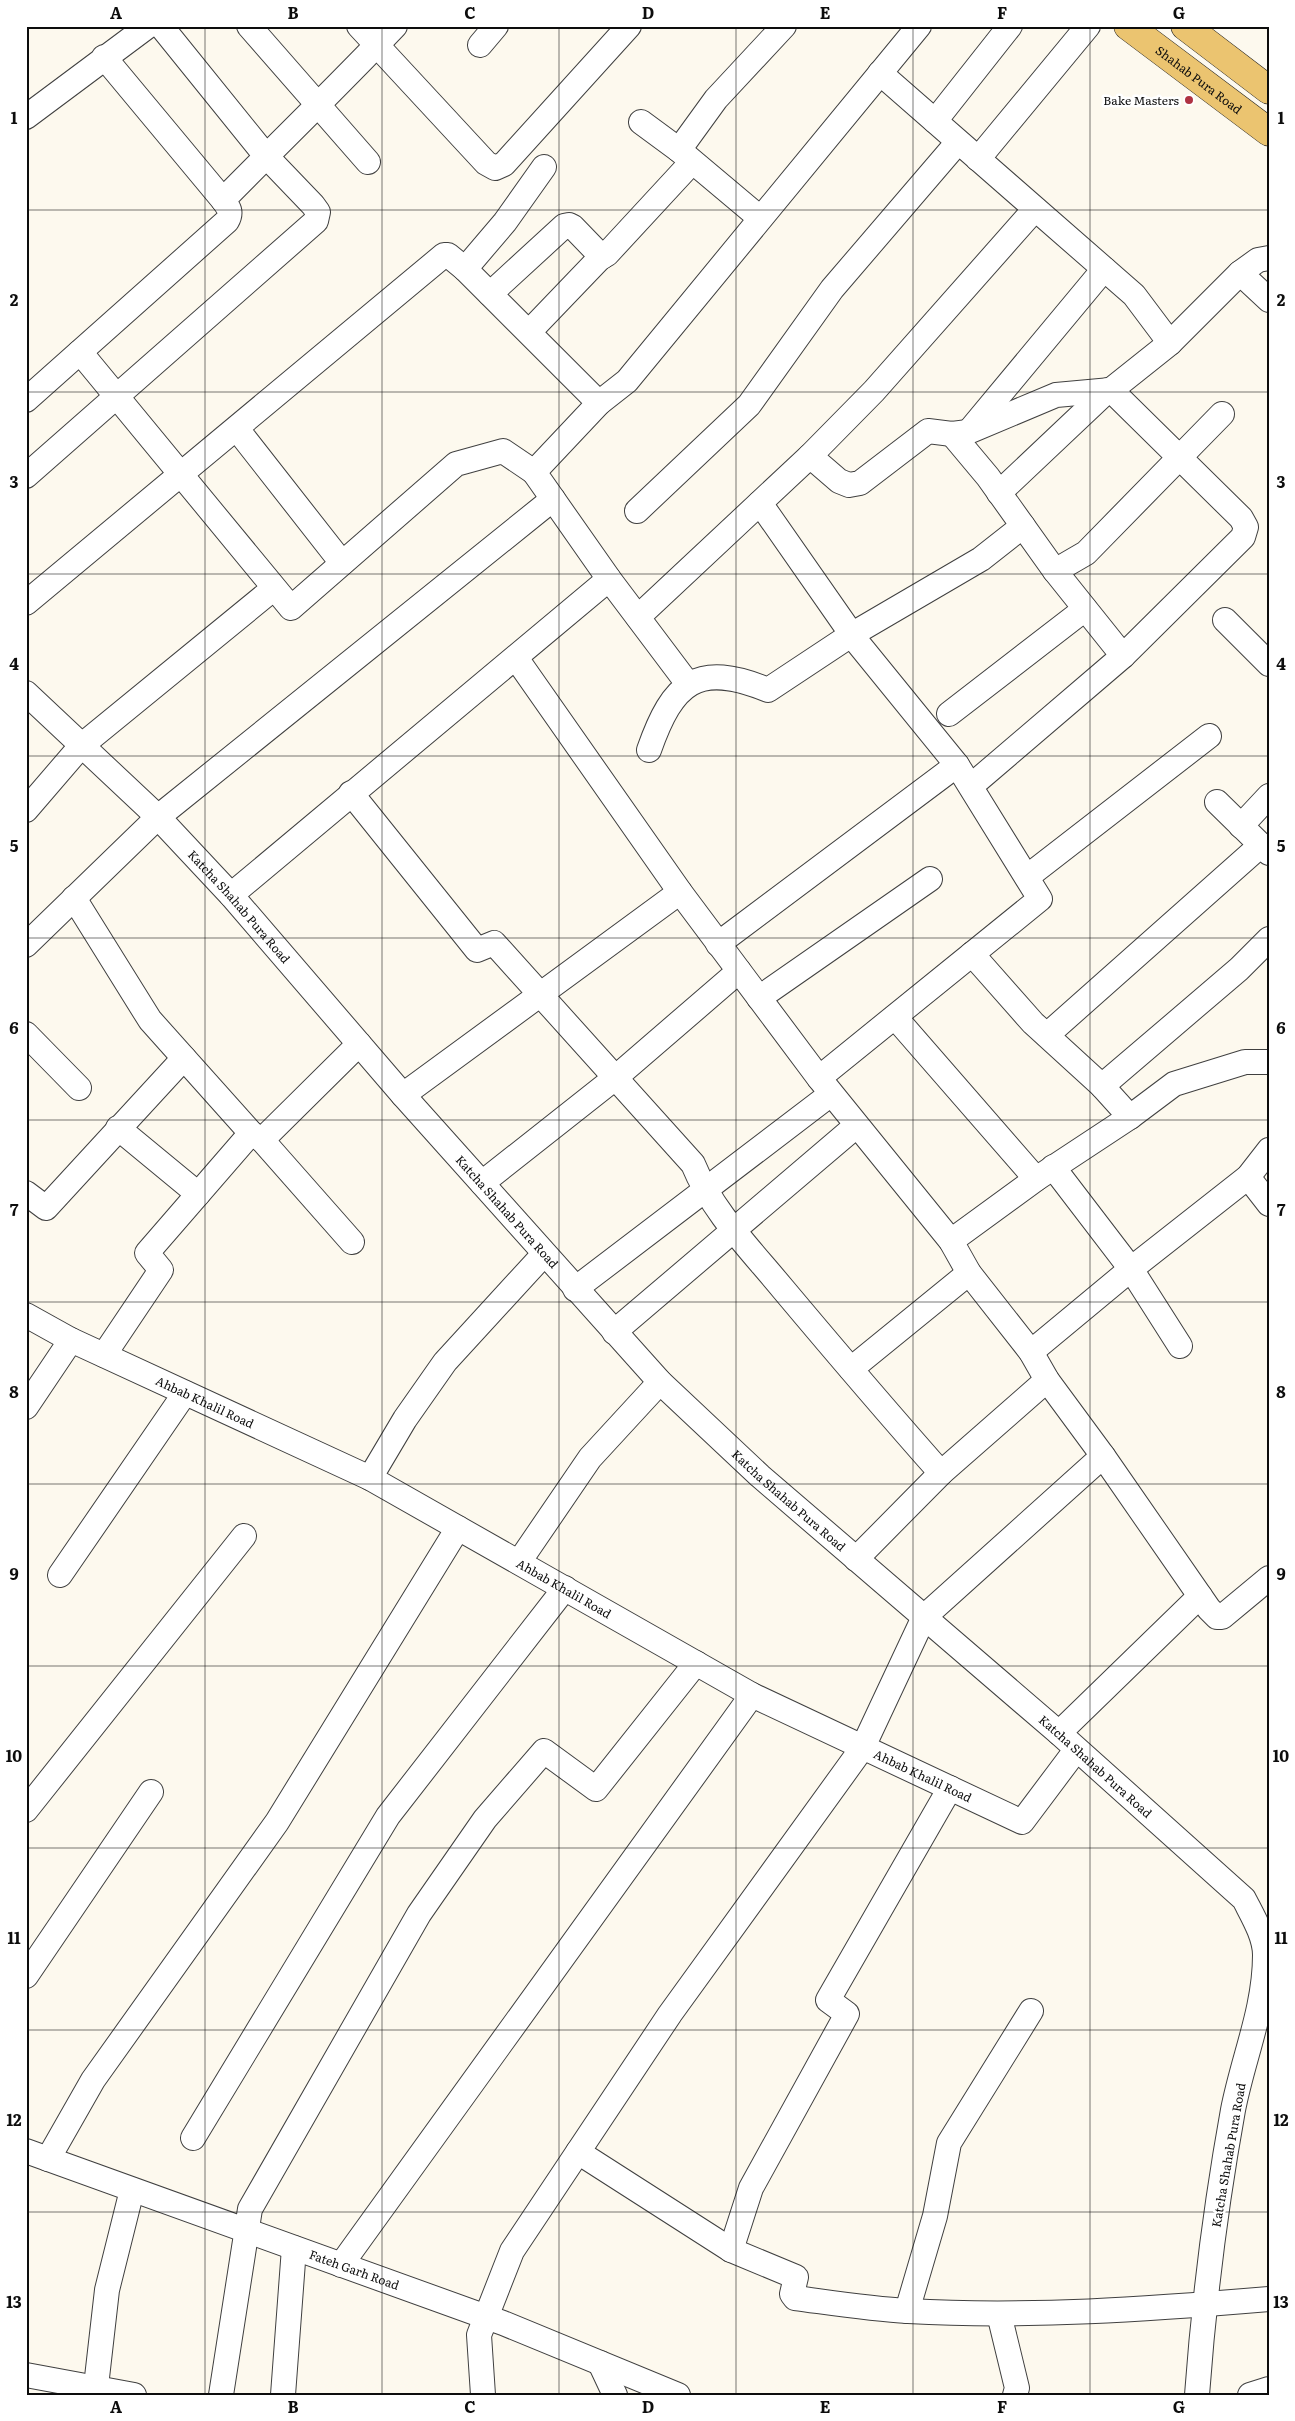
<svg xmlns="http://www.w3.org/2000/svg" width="1295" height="2421" font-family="Literata,serif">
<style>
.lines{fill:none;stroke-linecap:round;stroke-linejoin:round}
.minor-casing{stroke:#404040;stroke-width:26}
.major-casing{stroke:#1e1e1e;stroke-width:29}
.minor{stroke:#fff;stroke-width:24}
.major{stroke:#ebc470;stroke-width:28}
.grid{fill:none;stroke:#0d0d0d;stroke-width:1;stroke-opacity:0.55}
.poi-dot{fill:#af3242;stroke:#fff;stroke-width:2}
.labels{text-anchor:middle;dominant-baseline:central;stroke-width:5;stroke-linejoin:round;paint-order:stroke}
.street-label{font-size:12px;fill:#0d0d0d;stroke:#fff}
.poi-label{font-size:12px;fill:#0d0d0d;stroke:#fff;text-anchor:end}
.neatline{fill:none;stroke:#0d0d0d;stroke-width:2}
.grid-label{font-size:16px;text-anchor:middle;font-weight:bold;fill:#0d0d0d}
</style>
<rect width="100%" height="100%" fill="#fdf9ee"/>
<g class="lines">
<g class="minor-casing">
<g id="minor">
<path d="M249,26l119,136"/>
<path d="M359,26l127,137 9,5 9,-4 125,-138"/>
<path d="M480,45l16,-19"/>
<path d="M104,57l119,143"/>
<path d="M880,73l254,222 36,48"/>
<path d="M26,117l122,-91"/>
<path d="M935,121l75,-95"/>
<path d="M641,122l38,28 81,68"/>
<path d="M679,150l37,-51 68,-73"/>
<path d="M978,159l110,-133"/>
<path d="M465,269l40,-47 39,-55"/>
<path d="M1240,273l29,27"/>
<path d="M490,294l74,-68 5,-1 4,2 29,30"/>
<path d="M529,332l71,-74 7,-4 85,-92"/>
<path d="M80,352l211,256 165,-144 47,-13 31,21"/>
<path d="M26,400l201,-179c5,-9 2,-13 -4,-21 57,-58 116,-115 172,-174"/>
<path d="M237,429l105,134"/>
<path d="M971,429l133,-160"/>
<path d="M952,434l36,43 67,94 68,85"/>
<path d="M810,456l64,-65 161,-182"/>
<path d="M26,476l290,-255 2,-9 -5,-7 -47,-49 -105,-130"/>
<path d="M999,493l109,-103"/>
<path d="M760,503l97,139 100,123 83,134 -221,179"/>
<path d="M637,511l112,-106 83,-116 126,-147"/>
<path d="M1055,571l31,-18 136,-139"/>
<path d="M26,603l418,-348h4l17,14 134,134"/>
<path d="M638,617l172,-161 29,25 10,4 11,-2 68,-52 24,3 16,-2 88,-37 55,-5 59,-47 70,-70 18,-13 11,-2"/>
<path d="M1225,620l44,44"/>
<path d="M516,658l164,234 139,186 132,163 18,32 62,79 16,28 56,76 106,153 8,8h5l47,-39"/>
<path d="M688,684l-79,-105 -75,-107 65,-69 28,-22 292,-355"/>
<path id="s1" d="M26,693l132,124 73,78 172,200 257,287 100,94 299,257 185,166c8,16 21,37 21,56 0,54 -22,103 -32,155 -17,94 -29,189 -36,285"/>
<path d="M949,714l136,-105"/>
<path d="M649,750c24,-68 48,-89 119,-60l83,-55 130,-76 42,-33"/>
<path d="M971,786l152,-130 120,-119 3,-10 -5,-9 -130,-128"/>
<path d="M351,793l126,157 17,-7 199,221c19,47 57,85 90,125 52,62 104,123 158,184"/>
<path d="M1217,802l52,51"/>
<path d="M26,810l55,-64 192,-157"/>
<path d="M1241,826l28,-30"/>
<path d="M1027,877l182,-141"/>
<path d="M231,895l378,-316"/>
<path d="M74,898l76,122 101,113 11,7 90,102"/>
<path d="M718,944l239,-179"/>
<path d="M26,945l132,-128 395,-318"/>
<path d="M972,954l61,69 69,63 28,31"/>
<path d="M759,998l171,-119"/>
<path d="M895,1017l141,162"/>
<path d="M26,1034l53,54"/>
<path d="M1047,1035l214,-190"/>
<path d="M1102,1086l137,-117 30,-30"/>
<path d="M403,1095l277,-203"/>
<path d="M118,1128l80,66"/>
<path d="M262,1140l97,-96"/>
<path d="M1053,1167l78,102 49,77"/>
<path d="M1248,1177l21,27"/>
<path d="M482,1183l133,-105 124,-107"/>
<path d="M26,1193l20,15 138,-150"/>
<path d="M951,1241l85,-62 94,-62 44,-33 71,-22h24"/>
<path d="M575,1289l256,-195"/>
<path id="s2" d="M26,1315l45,25 299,138 382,217 270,127 54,-72"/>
<path d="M614,1332l242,-206"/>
<path d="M1031,1352l100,-83 117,-92 21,-27"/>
<path d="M104,1355l57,-85 -14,-17 104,-120"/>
<path d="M851,1369l118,-96"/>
<path d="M26,1407l45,-67"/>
<path d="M370,1478l35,-59 40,-57 99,-108"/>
<path d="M856,1559l85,-86 106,-93"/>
<path d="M519,1562l71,-104 70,-76"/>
<path d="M60,1575l125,-182"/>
<path d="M1059,1733l141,-137"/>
<path d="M26,1810l218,-274"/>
<path d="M26,1976l125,-184"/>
<path d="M193,2138l195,-322 177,-228"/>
<path id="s3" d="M26,2151l477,172 175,72"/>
<path d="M578,2152l153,98 65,27 -4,17 3,4c38,5 76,11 113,13 120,7 242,-2 361,-12"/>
<path d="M48,2159l45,-79 184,-258 181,-294"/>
<path d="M731,2250l20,-62 96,-174 -19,-14 122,-212"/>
<path d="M341,2265l411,-570"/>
<path d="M907,2311l28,-95 14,-73 82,-132"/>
<path d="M999,2314l18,74 -2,7"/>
<path d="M600,2363l15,32"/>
<path d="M26,2375l108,20"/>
<path d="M95,2395l12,-105 25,-100"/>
<path d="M221,2395l29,-186 169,-295 66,-95 59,-68 52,38 100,-126"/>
<path d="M283,2395l11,-147"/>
<path d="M483,2395l-4,-60 33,-84 158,-237 193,-267 61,-130 179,-161"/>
<path d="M1250,2395l19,-6"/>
</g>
</g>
<g class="major-casing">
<g id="major">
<path id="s4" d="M1128,26l141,106"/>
<path d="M1185,26l84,64"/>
</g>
</g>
<use href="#minor" class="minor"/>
<use href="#major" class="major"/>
</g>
<path class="grid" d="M205,26v2369M382,26v2369M559,26v2369M736,26v2369M913,26v2369M1090,26v2369M26,210h1243M26,392h1243M26,574h1243M26,756h1243M26,938h1243M26,1120h1243M26,1302h1243M26,1484h1243M26,1666h1243M26,1848h1243M26,2030h1243M26,2212h1243"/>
<circle class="poi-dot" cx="1189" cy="100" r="5"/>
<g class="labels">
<g class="street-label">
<text stroke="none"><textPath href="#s4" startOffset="89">Shahab Pura Road</textPath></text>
<text stroke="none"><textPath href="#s1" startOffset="302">Katcha Shahab Pura Road</textPath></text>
<text stroke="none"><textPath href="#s1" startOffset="708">Katcha Shahab Pura Road</textPath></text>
<text stroke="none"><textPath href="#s2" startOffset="199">Ahbab Khalil Road</textPath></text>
<text stroke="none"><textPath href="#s1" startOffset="1112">Katcha Shahab Pura Road</textPath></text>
<text stroke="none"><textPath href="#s2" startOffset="604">Ahbab Khalil Road</textPath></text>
<text stroke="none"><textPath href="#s1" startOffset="1518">Katcha Shahab Pura Road</textPath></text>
<text stroke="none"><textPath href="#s2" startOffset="1009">Ahbab Khalil Road</textPath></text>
<text transform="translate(1228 2155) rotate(-80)">Katcha Shahab Pura Road</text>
<text stroke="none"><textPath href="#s3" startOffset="349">Fateh Garh Road</textPath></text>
</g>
<g class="poi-label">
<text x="1179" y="100">Bake Masters</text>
</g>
</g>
<rect width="1295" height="2421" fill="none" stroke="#ffffff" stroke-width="55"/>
<rect x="28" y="28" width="1240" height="2366" class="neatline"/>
<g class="grid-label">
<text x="116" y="19">A</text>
<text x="293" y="19">B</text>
<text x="470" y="19">C</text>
<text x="648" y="19">D</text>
<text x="825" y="19">E</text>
<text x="1002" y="19">F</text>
<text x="1179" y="19">G</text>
<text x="14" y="124">1</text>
<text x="1281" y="124">1</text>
<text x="14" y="306">2</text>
<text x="1281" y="306">2</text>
<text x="14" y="488">3</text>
<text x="1281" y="488">3</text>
<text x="14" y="670">4</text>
<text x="1281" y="670">4</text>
<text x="14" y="852">5</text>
<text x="1281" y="852">5</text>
<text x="14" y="1034">6</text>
<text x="1281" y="1034">6</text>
<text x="14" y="1216">7</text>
<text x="1281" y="1216">7</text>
<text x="14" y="1398">8</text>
<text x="1281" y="1398">8</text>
<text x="14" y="1580">9</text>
<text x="1281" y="1580">9</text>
<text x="14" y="1762">10</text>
<text x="1281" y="1762">10</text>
<text x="14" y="1944">11</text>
<text x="1281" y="1944">11</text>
<text x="14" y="2126">12</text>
<text x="1281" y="2126">12</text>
<text x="14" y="2308">13</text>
<text x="1281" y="2308">13</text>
<text x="116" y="2413">A</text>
<text x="293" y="2413">B</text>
<text x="470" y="2413">C</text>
<text x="648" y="2413">D</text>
<text x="825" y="2413">E</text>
<text x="1002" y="2413">F</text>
<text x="1179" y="2413">G</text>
</g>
</svg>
